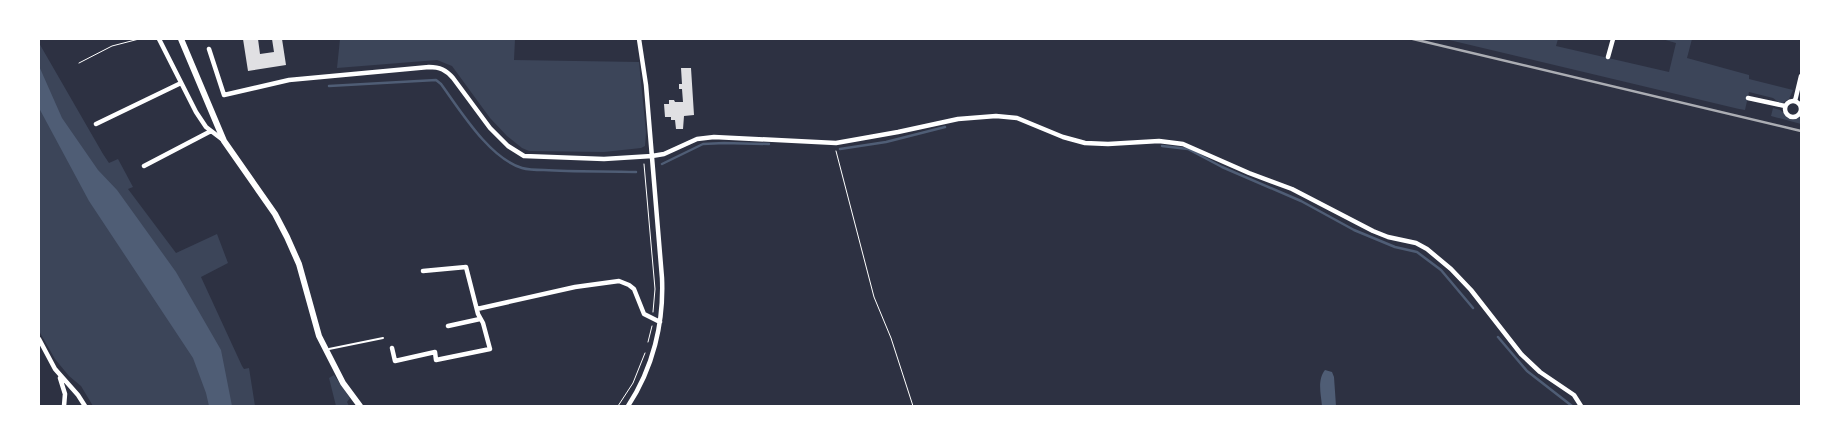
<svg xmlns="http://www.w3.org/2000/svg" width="1840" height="445" font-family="'PT Sans',sans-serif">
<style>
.green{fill:#3c4559}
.water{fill:#4f5d75}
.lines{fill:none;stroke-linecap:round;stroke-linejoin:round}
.stream{stroke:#4f5d75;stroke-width:2.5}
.building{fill:#e0e0e3}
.path{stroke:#fff;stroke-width:1}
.service{stroke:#fff;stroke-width:2}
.minor{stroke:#fff;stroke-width:4.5}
.secondary{stroke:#fff;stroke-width:6}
.rail{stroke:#abadb3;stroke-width:2.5}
</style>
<rect width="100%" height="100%" fill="#2d3142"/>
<path class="green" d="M340,39h175l-1,21 125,2 7,70 -1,14 -4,2 -37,4 -75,-1 -7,-3 -15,-12 -17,-18 -38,-52 -15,-6 -100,8z
M1445,39h113l-2,7 113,26 7,-29 -14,-4h30l-5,19 62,17v4l44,11 -4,9 -8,5 -8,-6 -24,-6 -4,18 -6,-1z
M39,43l64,111 6,9 9,-4 15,28 -5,2 48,64 41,-19 11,29 -27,14 41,89 2,3 5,-1 6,38h-162l-12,-20 -12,-10 -14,-17 -16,-28z
M1773,108l7,2 10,8 11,-1v7l-30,-8z
M334,375l16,23 -3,4 2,4h-13l-7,-28z"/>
<path class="water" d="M39,66l23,52 36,52 19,20 59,82 45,78 11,56h-23l-3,-13 -13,-35 -104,-157 -50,-93z
M1325,370l7,2 2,5 2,29h-14c-1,-11 -5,-26 3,-36z"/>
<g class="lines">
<path class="stream" d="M329,86l107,-6 5,4c19,26 48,74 81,84 7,2 15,2 22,2 31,2 62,1 92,2
M1162,146l26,3 34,18 79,34 53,29 41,17 22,5 24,18 32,38
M840,149l46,-7 59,-15
M662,164l41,-20 21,-1 45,1
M1498,337l29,34 45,35"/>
</g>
<path class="building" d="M243,39h15l2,15 14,-2 -2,-13h10l4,26 -38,6z
M681,68h10l3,47 -10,1 -1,13h-7l-1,-9h-4v-3h-6l-1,-13h5v-4h5l1,2h8l-1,-13h-3v-5h3z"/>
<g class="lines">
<path class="path" d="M79,63l33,-17 27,-7
M836,151l38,146 17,41 22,68
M644,164l11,125 -2,23
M648,342l4,-16
M618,406l15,-23 12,-30"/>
<path class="service" d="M329,349l54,-11"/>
<path class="minor" d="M159,39l37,73 10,15 17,13
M209,49l15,46 65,-15 140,-13c11,0 17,3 24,11l37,50 18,18 16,10 80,3 48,-3 12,-2 33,-15 17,-2 122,6 62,-11 60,-13 38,-3 21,2 46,19 22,6 23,1 51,-3 24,3 66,29 43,16 81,42 15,6 28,6 11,6 24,20 20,21 50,64 19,18 34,23 7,11
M1608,57l5,-18
M1748,98l37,8
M1785 109a8 8 0 1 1 16 0a8 8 0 1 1-16 0Z
M1795,101l6,-25
M96,124l85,-41
M144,166l67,-35
M477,309l98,-22 44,-6 10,4 5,4 10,25 16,8
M448,326l32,-7
M39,339l16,30 23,26 7,11
M392,348l3,13 40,-9 1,8 54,-11 -7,-26 -5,-9 -12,-47 -43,4
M60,378l5,16 -1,12
M628,406c25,-38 36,-83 34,-128l-16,-193 -7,-46"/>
<path class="secondary" d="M181,39l43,102 51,73 12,23 12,27 20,72 24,47 17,23"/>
<path class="rail" d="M1413,39l388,92"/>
</g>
<rect width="1840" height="445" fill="none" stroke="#ffffff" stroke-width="80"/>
</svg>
